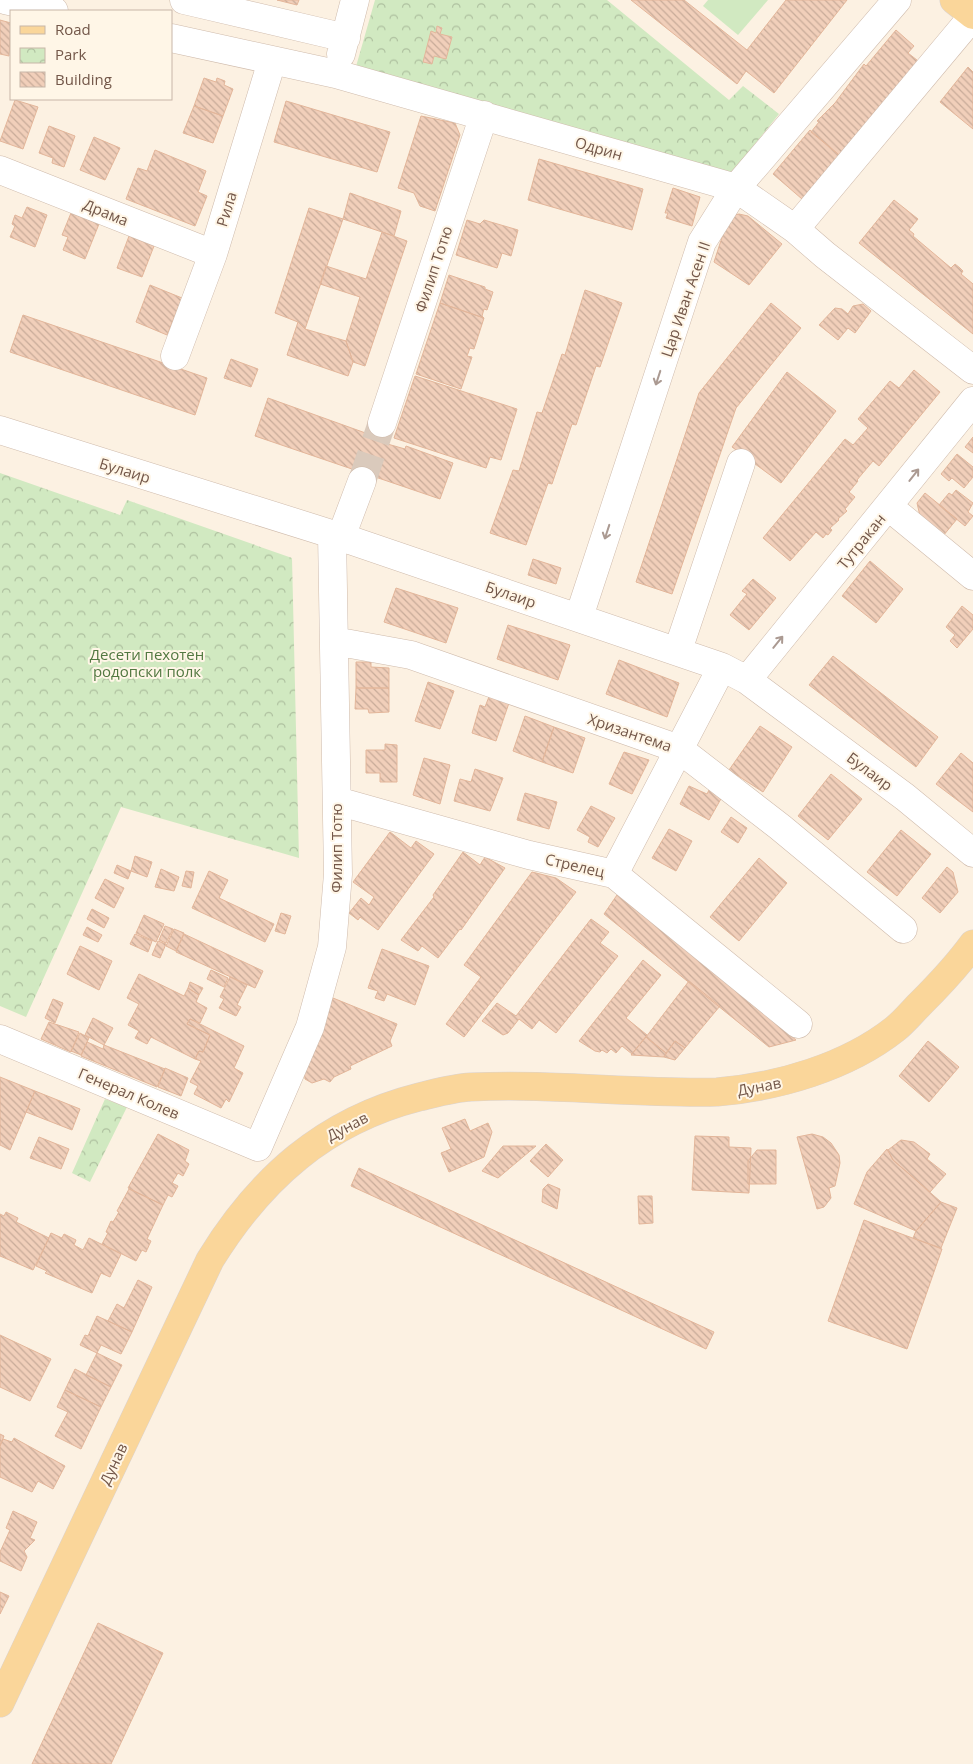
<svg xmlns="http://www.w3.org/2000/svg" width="973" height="1764" font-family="'Open Sans',sans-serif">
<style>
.grass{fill:#d1e9c1}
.park{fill:url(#park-crowns)}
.building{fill:url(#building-back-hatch);stroke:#e3b69a}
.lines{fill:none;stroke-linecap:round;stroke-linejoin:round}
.minor-tunnel{stroke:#dacabc;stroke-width:28;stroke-dasharray:28 14;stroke-linecap:butt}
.minor-casing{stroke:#cfbbac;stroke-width:29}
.major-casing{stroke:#dbd3d0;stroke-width:29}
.minor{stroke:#fff;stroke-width:28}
.major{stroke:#fad69a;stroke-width:28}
.oneway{stroke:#ab9a92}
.labels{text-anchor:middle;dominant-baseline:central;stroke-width:4;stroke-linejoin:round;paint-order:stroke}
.street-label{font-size:15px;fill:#735749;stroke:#fff6e7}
.park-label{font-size:15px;fill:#527841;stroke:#fff6e7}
</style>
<defs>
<pattern id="park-crowns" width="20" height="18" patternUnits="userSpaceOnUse" patternTransform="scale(1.25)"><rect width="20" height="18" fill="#d1e9c1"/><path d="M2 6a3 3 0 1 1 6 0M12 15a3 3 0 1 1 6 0" fill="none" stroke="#aec09f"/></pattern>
<pattern id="building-back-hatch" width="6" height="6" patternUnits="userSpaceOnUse" patternTransform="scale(1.25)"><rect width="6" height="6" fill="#f1cfba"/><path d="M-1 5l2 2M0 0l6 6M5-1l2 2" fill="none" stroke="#c8ab99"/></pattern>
</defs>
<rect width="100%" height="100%" fill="#fcf1e2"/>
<path class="grass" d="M708,0h60l-30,35 -35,-29z"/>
<path class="park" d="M375,0h232l122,100 14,-14 36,28 -49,61 -235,-70 -140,-35z
M0,473l120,42 7,-15 165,58 7,300 -178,-51 -95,210 -26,-11z
M105,1099l22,8 -37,75 -18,-9z"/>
<path class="building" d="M277,0h22l-2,5z
M631,0h53l63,50 39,-50h61l-73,93 -28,-22 -9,13z
M0,20l11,3 -2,33 -9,-2z
M437,26l5,2 -2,6 12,3 -6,22 -12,-3 -2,8 -9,-2 8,-31 5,2z
M896,30l18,16 -6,7 14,11 -16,19 -4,-4 -9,11 4,4 -12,6 -15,17 4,4 -9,10 -4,-3 -22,27 -28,-23 8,-10 -2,-1 18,-18 29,-39 2,2z
M968,67l5,5v57l-33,-27z
M204,78l12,4 1,-4 8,3 -1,4 9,4 -10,27 -29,-10z
M15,100l23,7 -15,42 -23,-8z
M286,101l104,31 -13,40 -103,-30z
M194,106l29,10 -10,27 -30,-10z
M421,116l34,7 5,12 -25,76 -15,-5 -6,-13 -16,-5z
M49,126l26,10 -11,31 -12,-4 1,-5 -14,-5z
M810,130l29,25 -37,44 -29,-25z
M94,137l26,11 -15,32 -25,-10z
M155,150l51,21 -8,21 9,4 -12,30 -69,-27 12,-31 9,3z
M539,159l104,30 -11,41 -104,-30z
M673,188l27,9 -8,29 -26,-8 2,-5h-3z
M350,193l51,18 -7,25 -51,-17z
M894,200l24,19 -9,11 5,4 -1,2 38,32 4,-4 5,4 3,3 -2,3 12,10v50l-114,-91z
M27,207l20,8 -12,32 -25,-10 5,-11 -3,-2 3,-9 7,3z
M309,208l34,11 -38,110 -7,-7 -23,-9z
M71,213l28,11 -14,35 -22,-9 5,-13 -6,-2z
M739,214l9,2 34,28 -33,41 -35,-23 13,-40 7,-7z
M467,220l13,4 4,-4 34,10 -7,26 -9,-3 -5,15 -41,-13z
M382,232l25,9 -42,125 -12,-4 -7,-21 14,-44 -40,-13 6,-18 40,13z
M129,236l25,10 -12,31 -25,-9z
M449,275l36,12v2l8,3 -6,18 -3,-1 -2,7 2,2 -44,-15z
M150,285l32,13 -15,37 -31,-13z
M585,290l37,13 -22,64 -4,-1 -20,59 -4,-1 -20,60 -4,-1 -22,62 -36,-12 23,-63 6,1 18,-59 5,1 20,-59 3,1z
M440,303l44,15 -10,31 -4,-1 -3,8 5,1 -11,32 -45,-15z
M771,303l30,25 -65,80 -64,186 -36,-12 63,-189z
M863,304l8,7 -16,22 -7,-5 -10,12 -19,-15 16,-17 7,1 6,5 5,-8z
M23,315l184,63 -12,37 -185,-63z
M298,322l7,7 41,12 7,21 -5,14 -61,-21z
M231,359l27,10 -7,18 -27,-9z
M914,370l26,22 -61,74 -6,-5 -16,19 1,1 -9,11 6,5 -10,12 2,2 -9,8 1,1 -9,8 2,2 -4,5 -2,-1 -3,4 -7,-6 -26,29 -27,-23 82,-99 8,6 15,-17 -10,-9 32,-38 9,7z
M787,372l49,39 -55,72 -49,-36z
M415,376l102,33 -16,51 -11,-3 -4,11 -92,-30z
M268,398l117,42 -1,3 21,6 1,-3 47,17 -13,36 -185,-63z
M973,437v16l-8,-6z
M957,454l16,13v10l-9,11 -12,-10 -3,3 -8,-7z
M956,490l17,13 -5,9 5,4 -8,10 -26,-21 10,-12 3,2z
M925,493l32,26 -14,17 -23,-20 -3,-13z
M533,559l28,9 -5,16 -28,-9z
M870,561l33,28 -27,34 -34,-27z
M753,579l23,19 -27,32 -19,-15 17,-21 -5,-3z
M396,588l62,20 -12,35 -62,-21z
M962,606l11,9v14l-16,19 -7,-7 5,-6 -9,-8z
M508,625l62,20 -12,35 -61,-21z
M833,656l105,81 -22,30 -107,-82z
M619,660l60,23 -12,34 -61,-23z
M356,662h15v5l18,1v20h-33z
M428,682l26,9 -14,38 -25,-8z
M356,688h33v24l-20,1 -1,-4h-13z
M490,694l20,6 -14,41 -24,-8 8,-28 5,2z
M525,716l29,11 -12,35 -29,-11z
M760,726l32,21 -29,45 -34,-22z
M554,727l31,11 -12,35 -31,-11z
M385,744l12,1v37h-17v-9h-14v-23h19z
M624,752l25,8 -17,34 -23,-10z
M961,753l12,10v49l-37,-28z
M424,758l26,7 -10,39 -27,-9z
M475,769l28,9 -13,33 -36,-10 6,-22 11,3z
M831,774l31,25 -34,41 -30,-24z
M689,786l18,8 2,-4 13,7 -13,23 -29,-16z
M525,793l32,9 -8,27 -32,-9z
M591,806l24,12 -17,29 -10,-5 2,-5 -13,-7z
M731,817l16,11 -9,15 -17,-11z
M669,829l23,12 -16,30 -24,-13z
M901,830l30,24 -34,42 -30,-24z
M390,832l21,16 5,-7 18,13 -56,76 -18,-13 -2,3 -9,-7 12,-15 8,7 5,-8 -21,-15z
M463,852l17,13 5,-8 20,11 -44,62 -1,-1 -22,29 -16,-12 -4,5 -17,-11 33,-43 -1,-2z
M135,856l17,6 -5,15 -16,-6z
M759,858l28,25 -48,58 -29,-24z
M117,865l14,6 -3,8 -14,-6z
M947,867l6,5 5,20 -18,21 -18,-15z
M161,869l18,8 -5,14 -19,-4z
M186,871l8,1 -3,16 -9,-2z
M209,871l19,9 -9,18 55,26 -9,18 -73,-34z
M532,872l24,6 20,14 -112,145 -18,-13 35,-47 -17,-12z
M105,879l19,9 -10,20 -19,-10z
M617,895l47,37 132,108 -27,7 -165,-133z
M92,909l17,9 -5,10 -17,-9z
M281,913l10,3 -6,18 -10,-3z
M144,915l20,9 -8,18 -20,-9z
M591,919l18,13 -9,11 18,13 -62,77 -17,-13 -7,9 -13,-10 -11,14 -5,2 -21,-14 15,-18 19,13z
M165,926l8,3 -7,14 -7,-3z
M87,927l15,8 -4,7 -15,-7z
M174,929l10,4 -8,18 -10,-5z
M135,934l17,7 -4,11 -18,-8z
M184,934l79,37 -8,17 -79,-36z
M158,941l8,3 -6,14 -8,-3z
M80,946l32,15 -13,29 -32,-16z
M382,949l47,17 -14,39 -28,-11 -3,7 -9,-3 3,-7 -10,-3z
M643,960l18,15 -35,43 21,17 -15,19 -10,-8 -6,7 -5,-4 -4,4 -5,-3 -2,2 -5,-1 -16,-10z
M211,970l17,8 -4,9 -17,-8z
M139,974l45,22 4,-8 11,7 -3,7 11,6 -7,15 -10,-4 -3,5 23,11 -7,17 -4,-1 -4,8 -44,-22 -4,7 -12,-6 4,-7 -11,-6 11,-21 -12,-6z
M230,977l17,8 -10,20 4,2 -5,9 -17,-8 5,-9 -4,-2z
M689,981l31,25 -35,42 -10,-7 -9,12 -20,-16z
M190,982l13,6 -4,7 -11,-7z
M333,998l64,26 -7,17 2,5 -42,20 1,3 -17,8 -4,5 -6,-3 -12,4 -7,-4 -1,-9z
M53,999l10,4 -8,20 -10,-5z
M93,1018l20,10 -9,17 -19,-10z
M190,1019l54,27 -10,22 9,5 -14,29 -3,-3 -5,9 -27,-14 4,-8 -8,-4 11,-21 -6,-2 4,-8 4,1 7,-17 -23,-11z
M49,1022l30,10 -8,20 -30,-13z
M80,1033l9,5 -8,17 -10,-4z
M646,1037l20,16 -2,4 -33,-2z
M675,1041l10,7 -10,12 -11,-3z
M928,1041l31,26 -30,35 -30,-26z
M87,1042l16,7 1,-4 61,24 -8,18 -76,-31z
M165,1068l23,10 -7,18 -23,-9z
M0,1077l35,14 -25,59 -10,-5z
M35,1091l45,18 -8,21 -46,-18z
M465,1119l5,12 18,-8 4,9 -8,25 -35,15 -8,-19 10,-4 -9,-21z
M158,1134l31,16 -4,11 4,3 -6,12 -5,-3 -6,10 6,3 -6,11 -4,-2 -5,10 -35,-17z
M812,1134l11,3 8,6 8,12 1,8 -5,23 -6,2 2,10 -7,9 -7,2 -20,-72z
M695,1136l34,1v10l22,1 -2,45 -57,-3z
M39,1137l30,12 -8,20 -31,-11z
M901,1140l13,2 16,12 -3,5 19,15 -16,18 -37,-32 -5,-10z
M546,1144l17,16 -15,17 -18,-16z
M503,1146h33l-38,32 -16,-7z
M887,1149l6,11 48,42 -25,29 -62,-27 13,-32z
M757,1150h19v34h-28v-23z
M359,1168l355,164 -8,17 -355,-163z
M548,1184l12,5 -3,20 -15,-7 1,-13z
M129,1189l34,16 -16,34 4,2 -5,11 -4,-2 -6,11 -34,-17 6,-11 -2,-1 5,-11 2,1 6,-10 -2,-1z
M638,1196h14l1,27 -14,1z
M941,1202l16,6 -16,40 -28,-10 3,-7z
M6,1212l12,6 -2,4 33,16 -16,32 -33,-14v-42l4,2z
M864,1220l78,29 -35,100 -79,-28z
M51,1233l11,5 2,-4 12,6 -2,5 9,5 6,-12 32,16 -11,23 -9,-4 -9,20 -47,-20 2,-2 -11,-5z
M138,1280l14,7 -20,45 -24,-11 9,-17 7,4z
M97,1316l35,16 -11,22 -20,-9 -4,8 -17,-8 5,-10 3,1z
M0,1335l51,24 -21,42 -30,-14z
M97,1353l25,12 -11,22 -25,-12z
M75,1369l36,18 -10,20 -36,-17z
M65,1390l36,17 -20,42 -26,-13 13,-24 -11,-5z
M0,1434l4,2 -4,10z
M14,1438l51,28 -12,23 -15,-8 -6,11 -32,-15v-31l3,-7 9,3z
M13,1511l24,11 -7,16 5,2 -11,11 3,6 -6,14 -21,-10v-9l10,-22 -4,-2z
M0,1592l9,4 -9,18z
M98,1623l65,30 -52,111h-79z"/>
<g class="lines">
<path class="minor-tunnel" d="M362,481l20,-58"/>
<g class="minor-casing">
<path id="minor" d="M5,0l49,11
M184,0l162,38
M171,38l165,36 400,114 59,41 30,26 148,115
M341,54l14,-54
M0,170l213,84
M795,229l173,-207
M175,356l38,-102 59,-193
M382,423l102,-308
M0,430l341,107 381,130 25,13 158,117 68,56
M889,507l84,69
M341,537l21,-56
M579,617l123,-375 34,-54 161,-188
M334,641l77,14 268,94 101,78 123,102
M678,650l63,-187
M747,680l226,-279
M337,801l192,54 85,19 184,150
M614,874l108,-207
M0,1039l258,108 52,-120 22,-80 6,-73 -6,-340"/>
</g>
<g class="major-casing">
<path id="major" d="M954,0l19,15
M0,1703l210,-443c50,-81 114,-139 209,-163 17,-4 34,-9 52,-10 82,-4 164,7 246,5 61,-5 130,-25 178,-63 9,-7 17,-17 25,-25 19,-19 37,-38 53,-60"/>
</g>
<use href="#minor" class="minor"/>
<use href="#major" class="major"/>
</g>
<defs><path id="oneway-shaft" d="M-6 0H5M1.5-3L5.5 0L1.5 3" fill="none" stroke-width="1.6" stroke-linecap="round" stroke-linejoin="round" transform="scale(1.25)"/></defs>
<g class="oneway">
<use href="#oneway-shaft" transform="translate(658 378) rotate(108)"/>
<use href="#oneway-shaft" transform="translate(914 475) rotate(-52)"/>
<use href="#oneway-shaft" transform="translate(607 532) rotate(108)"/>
<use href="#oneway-shaft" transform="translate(778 642) rotate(-51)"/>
</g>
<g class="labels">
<g class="street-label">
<text transform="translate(599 148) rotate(16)">Одрин</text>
<text transform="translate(226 209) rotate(-73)">Рила</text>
<text transform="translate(106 212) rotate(22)">Драма</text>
<text transform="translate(433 269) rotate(-72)">Филип Тотю</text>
<text transform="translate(685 299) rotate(-71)">Цар Иван Асен II</text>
<text transform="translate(125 470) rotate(17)">Булаир</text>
<text transform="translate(861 541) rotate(-51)">Тутракан</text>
<text transform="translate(511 594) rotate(19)">Булаир</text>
<text transform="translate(630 732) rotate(19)">Хризантема</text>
<text transform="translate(870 771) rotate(37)">Булаир</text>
<text transform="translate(336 848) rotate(-90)">Филип Тотю</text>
<text transform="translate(575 865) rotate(13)">Стрелец</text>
<text transform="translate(759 1086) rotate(-11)">Дунав</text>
<text transform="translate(129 1093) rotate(23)">Генерал Колев</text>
<text transform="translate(347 1126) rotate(-28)">Дунав</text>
<text transform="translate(113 1464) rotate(-65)">Дунав</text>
</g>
<g class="park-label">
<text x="147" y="654">Десети пехотен<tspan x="147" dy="17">родопски полк</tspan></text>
</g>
</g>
<rect x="10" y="10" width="162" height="90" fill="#fff6e7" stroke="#c7b6a8"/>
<rect x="20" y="26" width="25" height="8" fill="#fad69a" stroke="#c7b6a8"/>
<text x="55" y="35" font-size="15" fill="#735749">Road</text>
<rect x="20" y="48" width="25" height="15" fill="url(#park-crowns)" stroke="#c7b6a8"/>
<text x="55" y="60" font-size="15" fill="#735749">Park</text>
<rect x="20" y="72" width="25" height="15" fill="url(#building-back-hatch)" stroke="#c7b6a8"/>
<text x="55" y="85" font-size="15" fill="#735749">Building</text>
</svg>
